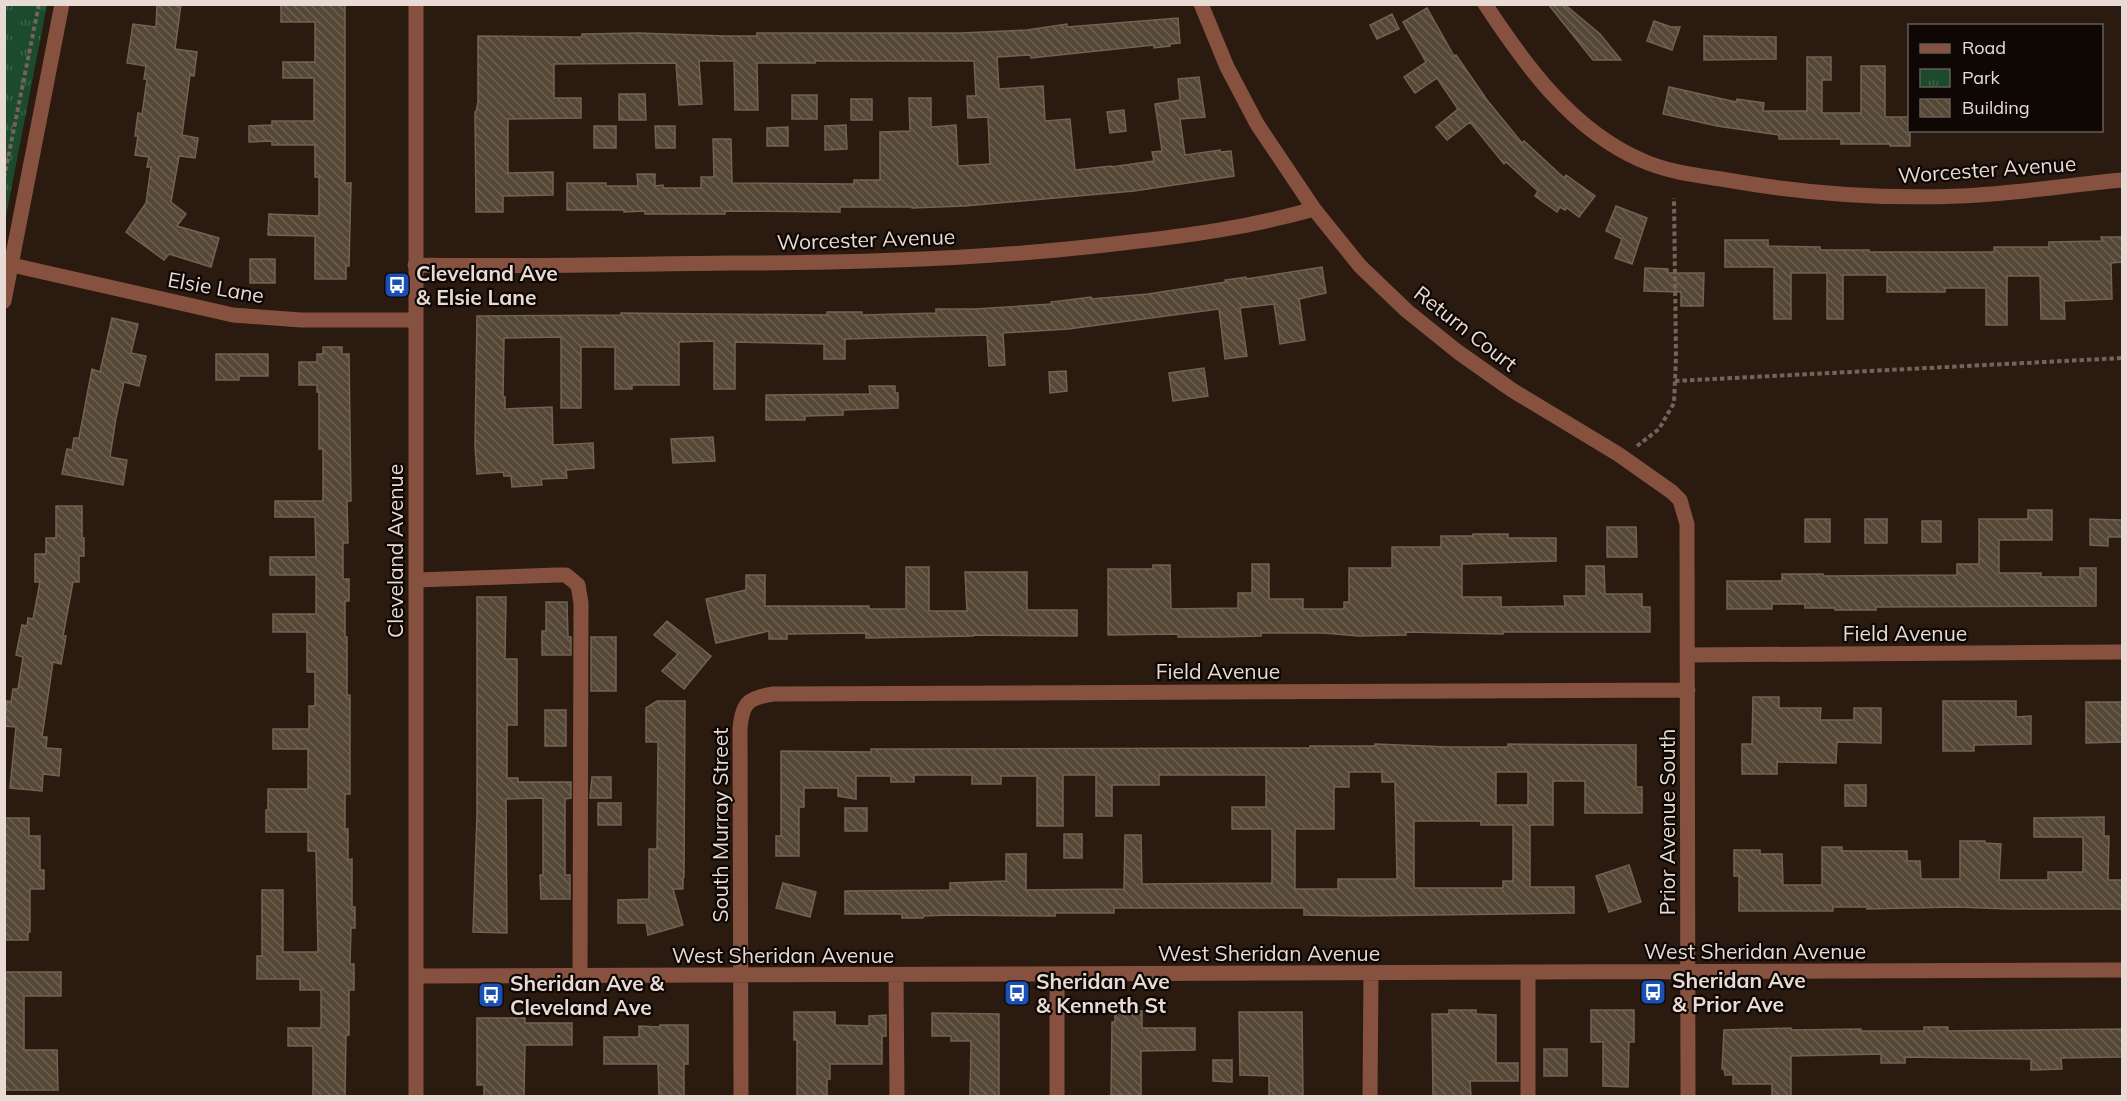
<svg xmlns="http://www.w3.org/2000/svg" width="2127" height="1101" font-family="Mulish,sans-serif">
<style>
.park{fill:url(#park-tufts)}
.building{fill:url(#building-back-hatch);stroke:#716351;stroke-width:1.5;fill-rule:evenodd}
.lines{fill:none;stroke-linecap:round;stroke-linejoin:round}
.path{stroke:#73635b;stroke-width:4;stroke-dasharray:4.5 3;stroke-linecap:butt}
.minor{stroke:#86523f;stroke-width:15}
.labels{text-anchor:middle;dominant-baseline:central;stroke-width:4.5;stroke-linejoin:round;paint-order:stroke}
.street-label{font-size:21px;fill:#e8dbd5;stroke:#0e0704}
.poi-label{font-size:21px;font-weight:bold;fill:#e8dbd5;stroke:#0e0704;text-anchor:start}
</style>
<defs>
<pattern id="park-tufts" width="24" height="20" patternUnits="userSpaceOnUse" patternTransform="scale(1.5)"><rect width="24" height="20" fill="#1b4a2c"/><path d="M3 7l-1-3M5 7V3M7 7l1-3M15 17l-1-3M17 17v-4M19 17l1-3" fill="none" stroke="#3c644a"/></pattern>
<pattern id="building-back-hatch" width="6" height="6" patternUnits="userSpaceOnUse" patternTransform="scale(1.5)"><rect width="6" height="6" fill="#544736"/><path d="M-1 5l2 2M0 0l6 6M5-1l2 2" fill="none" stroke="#6d6152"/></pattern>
</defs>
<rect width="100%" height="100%" fill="#2b1a10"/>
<path class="park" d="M5,4l42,1 -42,216 -1,-216z"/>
<path class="building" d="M157,4h24l-6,45 22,3 -3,24 -4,-1 -8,60 16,3 -3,20 -16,-2 -8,46 15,12 -9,12 42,12 -8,29 -42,-13 -5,6 -38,-28 20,-29 5,-36h-4l2,-10 -14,-2 3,-19h-3l3,-23 4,1 5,-35h-3l2,-13 -19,-3 6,-39 23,3z
M345,4v179h6l-2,83h-3v13h-31v-43l-47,-1 1,-21 50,2v-39h-4v-32h-43v-4l-23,1v-16l23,-1v-4h42v-43h-31v-16h32v-40h-34v-17z
M1548,4h16l36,30 21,26h-28z
M1427,8l27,48 2,-1 31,45 35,43 2,-2 40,37 2,-3 29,21 -16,21 -12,-9 -2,2 -5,-3 -3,5 -22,-16 3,-5 -32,-29 -2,2 -34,-42 -23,18 -11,-13 22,-18 -21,-31 -22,15 -11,-16 22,-15 -23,-40z
M1392,14l7,15 -22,10 -7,-14z
M1178,18l2,25 -10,1v2l-16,2v-3l-123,13 -1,-3 -33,2 2,32 44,-3 2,35 25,-2 5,51 36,-4v1l43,-6 -2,-9 10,-1 -7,-47 25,-4 -2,-21 21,-2 6,40 -25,2 5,36 35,-5v2l11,-1 3,25 -100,15 -169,15 -53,2v-1h-72v5l-115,-1v3h-80v-3l-21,1v-2h-57v-27h39v3h32l-1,-12h18v12l8,-1v3h38v-11h13l-1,-38h18l1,44 122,1v-4h26v-48l30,-1 -1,-33h22v29l25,-2 2,41 32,-2 -2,-47 -20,1 -1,-22h9l-2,-35h-159v2h-58l1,47h-23l-1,-49h-35l3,43 -23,1 -3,-42 -122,1v34h27v20l-73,1v54l45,-1v23l-50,1v16h-27l-1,-100h1l2,-10v-66l91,1h13v-3l57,-1 86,3h32v-3h204l66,-3 40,-6v3z
M1654,21l17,6h9l-8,23 -25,-9z
M1704,36l72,1v22l-72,1z
M1807,57h24v23h-9v33h39v-47h24v51h25v29h-20v-2h-49v-5h-62v-4l-62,-9 -54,-12 6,-27 67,15 1,-3 27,4 -1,8h44z
M619,94h26l1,26h-27z
M792,95h25v24h-25z
M851,99h21v21h-21z
M1124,110l2,21 -16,2 -3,-21z
M846,125l1,24 -22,1v-24z
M594,126h22v22h-22z
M655,126h20v22h-19z
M788,127v19h-21v-18z
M1616,206l31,12 -15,46 -17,-6 7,-19 -16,-8z
M2101,237h21v25l-11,1 1,36 -48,2 1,18h-24l-1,-43h-33v49h-21v-37h-41v4h-58v-17h-44v44h-16v-46h-36v46h-17v-52h-49v-27h43v6l52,1v3h49v2h125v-5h55v-5l53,-1z
M250,259h25v24h-25z
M1322,267l4,26 -27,6 6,41 -25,4 -6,-40 -34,4 7,48 -22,3 -6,-50 -151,20 -65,4 2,32 -16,1 -2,-31 -142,4v20h-21v-15l-89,-2v47h-21v-48l-35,1v43h-47v4h-17v-42h-34v61h-20v-71l-57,1 -1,59h2v12l47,-2 1,38 40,-2 1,25 -28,2 1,8 -26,1 1,6 -30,2 -1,-11h-7l-1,-4 -26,2 -2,-28 2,-130 144,-1v-2l206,2v-3h35v3l74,-2v-4h39l77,-5 -1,-2 40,-5v2l57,-5 78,-12 -1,-2 21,-3v2z
M1645,268l23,1v4h36l-1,33h-22v-14l-37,-1z
M112,318l26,6 -7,29 15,3 -7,30 -15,-4 -8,36 -6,39 17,3 -4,25 -61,-11 5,-25 5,1 2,-12h5l13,-69 8,3z
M323,347h19v7h7l2,147h-4l1,42h-5v36h6v22h-4v36h2v58h3v99h-5v35h3v31l4,-1v48h3v21h-4l-1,36h4v26h-5v45h-3l-1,61h-32v-50h-25v-18h33v-38h-21v-11h-43v-23h5v-66h21v62h35l-2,-101h-8v-19h-42v-22h2v-21h40v-40h-35v-20h36v-23h6v-34h-8v-40h-34v-18h43v-39h-46v-18h46l-1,-40h-40v-16h48v-52h-4v-57h-2v-7h-18v-23h18v-8h6z
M216,354h52v22h-29v4h-23z
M1204,368l4,28 -35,5 -4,-28z
M1066,371l1,20 -17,2 -1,-21z
M869,386h26v7h3v15l-55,2v5l-38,1v4h-39v-25l104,-1z
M713,437l2,24 -42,2 -2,-24z
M56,506h26v32h2v18h-5v26h-6l-10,54h3l-5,28 -8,-2 -11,75h5l-1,11 15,1 -2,27 -16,-2 -1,17 -32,-3 6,-61 -12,-1 3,-25 4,1 2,-13h5l5,-32 -7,-2 6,-30 5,1 1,-8 5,1 7,-37h-5v-28h11v-16h10z
M2028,510h24v30h-53v33h42v4h39v-9h16v38l-220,1v3h-41v-2h-30v-4h-33v5h-45v-28h55v-7h41v2l134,-1v-11h22v-45h49z
M1805,519h25v23h-25z
M1865,519h22v24h-22z
M2090,519l32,1v17h-14v9l-18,-1z
M1922,521h19v21h-19z
M1607,527h29l1,30h-30z
M1473,534h35v4h48v23l-94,3v33h39v10l64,-1 -1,-10h22v-30h18l1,28h37v13h8v25h-147v2l-97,-2v3l-47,1 -35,-3h-63v3l-41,1h-42v-3l-70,1v-66h45v-4h17l1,44 67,-1v-15h14v-29h17v35h34v10h41v-7h5v-34h43v-21h49v-11h32z
M906,567h23v44h38l-2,-39h62v38h50v26l-104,-1v1l-107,2v-5l-79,1v5h-18v-8l-53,12 -10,-44 40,-9v-15h19v31h104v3h37z
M477,597h29l-1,62h12v66h-10v53h11v4h53v16l-6,1v76h5v24h-29l-1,-24h3v-77l-37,1 1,134 -34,-1 4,-118z
M546,602h21l1,35h3v18h-29v-24h4z
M667,621l44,35 -27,33 -22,-18 16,-17 -24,-19z
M591,637h25v54h-25z
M1753,697h26v11h42l-1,12h34v-12h27v35l-44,-1 -1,21 -59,-1v12h-35v-30h10z
M657,701h28l-1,176 -1,1v11h-10l10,36 -35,10 -2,-12h-28v-23l31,-1v-50h8l1,-107h-12v-34z
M1943,701h73v16l15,-1v28l-57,1v6h-31z
M2086,702h36v40l-36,1z
M545,710h21v36h-21z
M1375,744l73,3h60v-3l128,1v42h6v26h-57v-32h-32v44h-23v62h44v26l-211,3 -59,-1v-7h-190v5h-59v3l-105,-1 -26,1 -1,2h-21v-4h-57v-23l105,-1v-7l56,-2v-27h20v36l98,-1 1,-54h16l1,49 130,-1v-54h-40v-22h34v-32h-107v10h-47v31h-16v-41h-33v51h-26v-50h-36v8h-29v-9h-58v7h-23v-6h-35v23l-18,-3v-8h-34v19h-5v49h-23v-20h5v-85l90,1v-3h49l390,-1v-2h65zM1349,772h33v10h13l2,97h-59v10h-43v-60h39v-42h15zM1496,772h32v33h-32zM1414,821h67v4h32v56h-10v7h-89z
M592,777h19v21h-21z
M1845,785h21v21h-21z
M598,803h23v22h-23z
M845,808h22v23h-22z
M2104,817v19h5l-1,44h14v29h-112l-54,-2 -89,2v-2h-34v4h-94v-35h-5v-26h26v4h22l1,31h39v-38h20v4h65v10h13l1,18h39v-38h25v2l16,1 -2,36h49v-8h35v-35h-49v-19z
M4,818h25v18h11v34h4v19h-14v43h-2v8h-24z
M1064,834h18v24h-18z
M1629,865l12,37 -32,10 -13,-36z
M783,883l33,9 -6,25 -34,-9z
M4,972h57v24h-37v54h33l1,40h-54z
M1449,1010h27v4l20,1v48h22v18h-48l1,15h-38l-1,-82h17z
M1591,1010h43v32h-5l-1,45 -25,-1v-44h-12z
M1115,1011h27v17h53v22l-54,1v45l-30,-1 1,-73h3z
M794,1012h41v13l34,1v-10l17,-1v21h-4v28h-52v15h-3v17h-30v-56h-3z
M1239,1012h63l1,84h-34v-20l-29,-1z
M932,1013l67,1v82h-29l1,-55h-20v-5h-19z
M477,1018h48v5h47v22h-47l-1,51h-40v-11h-7z
M660,1025h28v39h-4v32h-25l-1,-32h-54v-27h35v-11l21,1z
M1924,1027h24v4l174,-2v28l-61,1 1,11 -31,1v-11l-126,-2v6h-24v-9l-90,2v40h-19v-12h-39v-9h-8l-1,-6h-2l2,-39 67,-2v2l70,-1v2h63z
M1544,1049h23v27h-23z
M1213,1060h19v22l-19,-1z"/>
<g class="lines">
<path class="path" d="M4,178l35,-174
M1675,381l447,-23
M1637,446l22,-17 15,-26 2,-46 -2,-159"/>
<path class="minor" d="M416,4v1092
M1201,4l26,63 30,57 57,85 46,57 47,45 51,41 54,38 106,64 54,38 8,8 7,24 1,572
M1485,4c40,61 87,126 156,156 28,13 62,16 92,21 75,13 151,18 227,15 54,-2 108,-11 162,-16
M12,265l221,50 68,5h114
M415,265c106,2 212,-1 318,-2 130,0 260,-4 389,-20 65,-7 129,-16 192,-34
M4,301l58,-297
M416,580l141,-5h9l12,10 3,18 -1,373
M1688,655l434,-3
M1528,973v123
M896,975l1,121
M416,976l1706,-6
M741,1096l-1,-367c2,-26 8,-31 33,-35l915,-4
M1057,1096v-121
M1370,1096l1,-123"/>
</g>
<defs>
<g id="bus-square" transform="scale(1.35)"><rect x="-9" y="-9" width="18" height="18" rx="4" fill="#1a4fb4" stroke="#0e0704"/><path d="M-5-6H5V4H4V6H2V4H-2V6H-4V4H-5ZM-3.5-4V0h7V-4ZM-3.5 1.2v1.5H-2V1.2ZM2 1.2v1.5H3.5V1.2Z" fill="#fff"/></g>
</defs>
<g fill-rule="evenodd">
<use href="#bus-square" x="397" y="285"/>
<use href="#bus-square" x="1653" y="992"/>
<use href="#bus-square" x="1017" y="993"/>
<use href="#bus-square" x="491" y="995"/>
</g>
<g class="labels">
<g class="street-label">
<text transform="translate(1987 169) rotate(-4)">Worcester Avenue</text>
<text transform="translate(866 239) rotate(-2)">Worcester Avenue</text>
<text transform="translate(216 287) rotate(10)">Elsie Lane</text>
<text transform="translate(1466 328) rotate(38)">Return Court</text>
<text transform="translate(395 551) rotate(-90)">Cleveland Avenue</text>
<text x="1905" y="633">Field Avenue</text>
<text x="1218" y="671">Field Avenue</text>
<text transform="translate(1667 822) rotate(-90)">Prior Avenue South</text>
<text transform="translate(720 825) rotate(-90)">South Murray Street</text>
<text x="1755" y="951">West Sheridan Avenue</text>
<text x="1269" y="953">West Sheridan Avenue</text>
<text x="783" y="955">West Sheridan Avenue</text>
</g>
<g class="poi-label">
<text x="416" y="273">Cleveland Ave<tspan x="416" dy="24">&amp; Elsie Lane</tspan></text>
<text x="1672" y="980">Sheridan Ave<tspan x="1672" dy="24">&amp; Prior Ave</tspan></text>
<text x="1036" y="981">Sheridan Ave<tspan x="1036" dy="24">&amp; Kenneth St</tspan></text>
<text x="510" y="983">Sheridan Ave &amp;<tspan x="510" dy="24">Cleveland Ave</tspan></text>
</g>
</g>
<rect width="2127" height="1101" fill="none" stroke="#e8dbd5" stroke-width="12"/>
<rect x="1908" y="24" width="195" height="108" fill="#0e0704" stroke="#655c58" stroke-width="1.5"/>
<rect x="1920" y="44" width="30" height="9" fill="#86523f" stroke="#655c58" stroke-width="1.5"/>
<text x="1962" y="54" font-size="18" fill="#e8dbd5">Road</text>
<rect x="1920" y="69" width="30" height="18" fill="url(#park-tufts)" stroke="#655c58" stroke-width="1.5"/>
<text x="1962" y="84" font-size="18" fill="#e8dbd5">Park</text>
<rect x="1920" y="99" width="30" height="18" fill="url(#building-back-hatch)" stroke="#655c58" stroke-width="1.5"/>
<text x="1962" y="114" font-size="18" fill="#e8dbd5">Building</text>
</svg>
